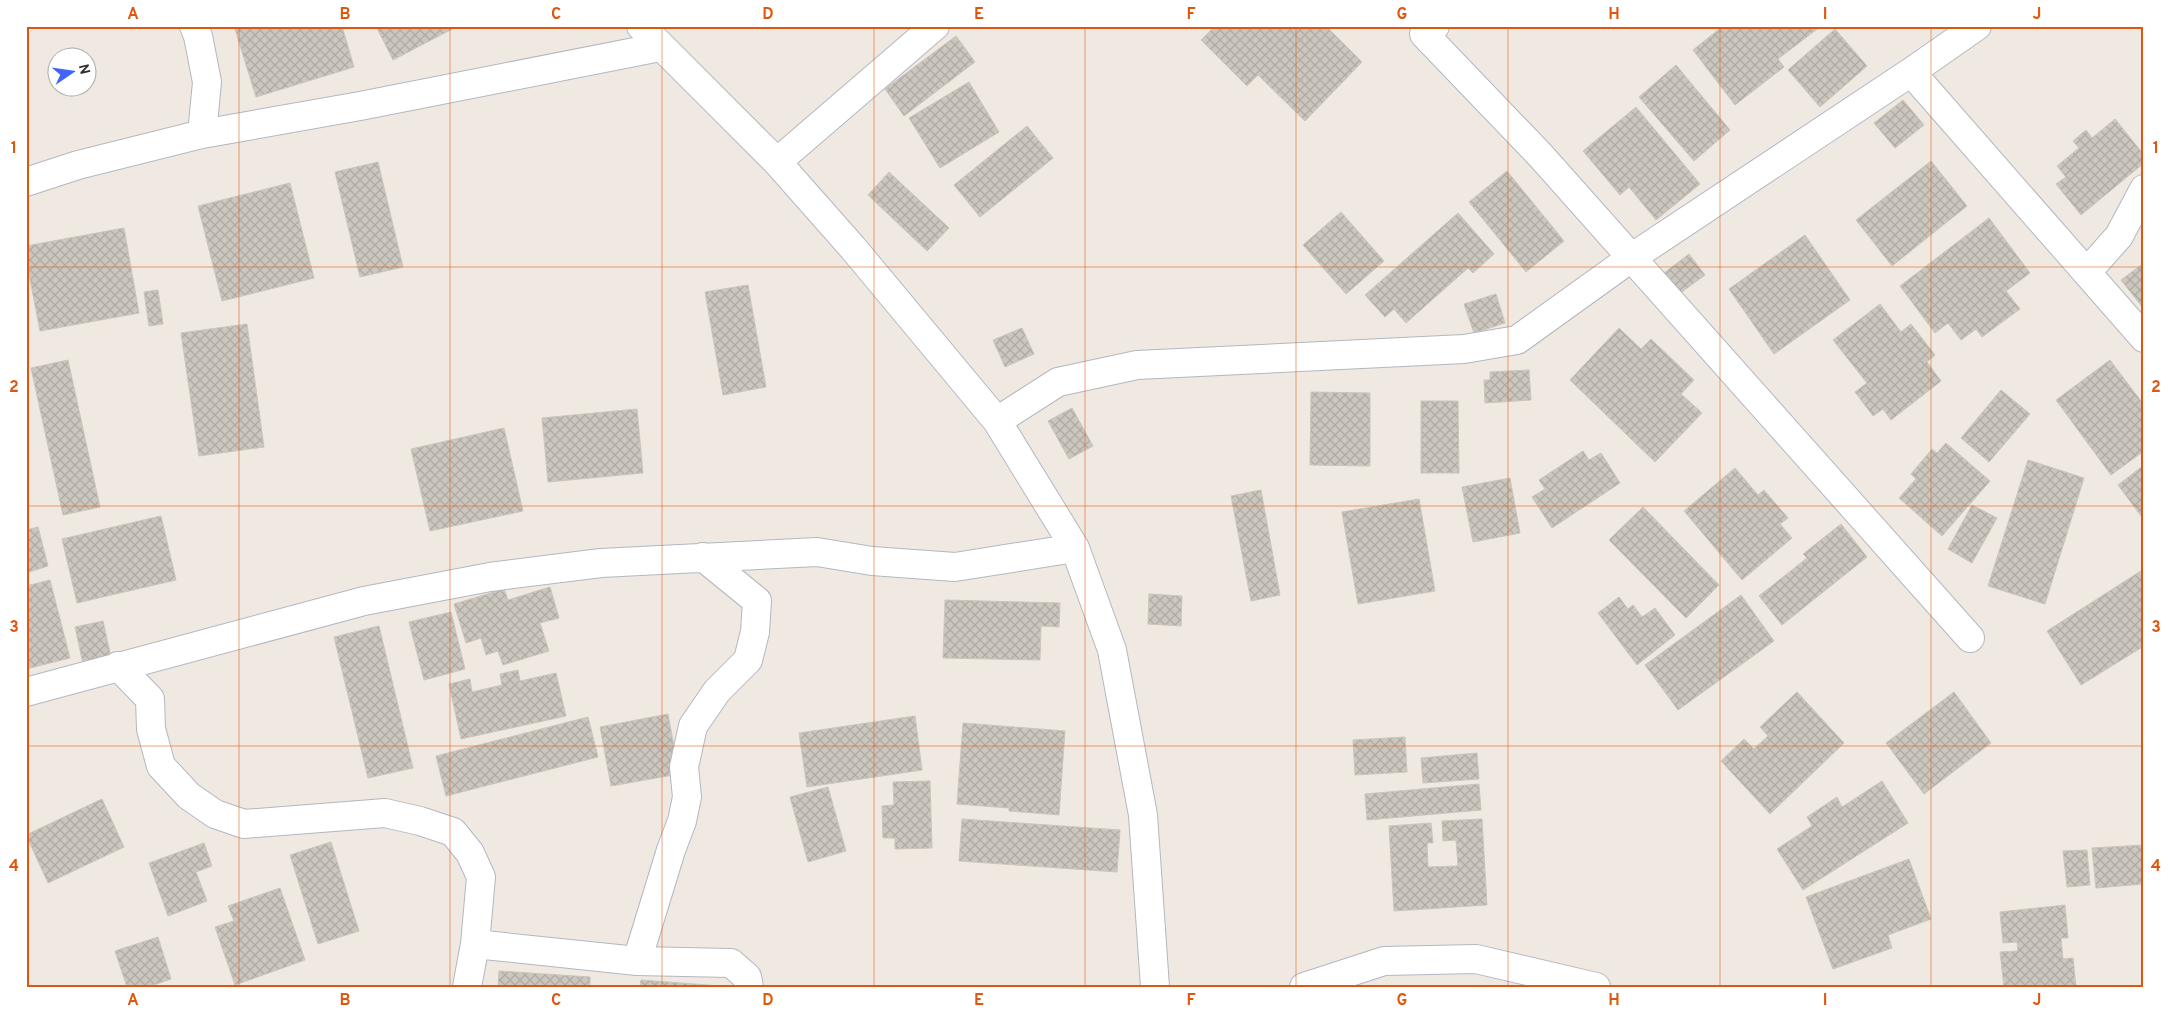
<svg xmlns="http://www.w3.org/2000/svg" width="2170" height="1013" font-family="Overpass,sans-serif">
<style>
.building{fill:url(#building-cross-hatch);stroke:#cbc5ba}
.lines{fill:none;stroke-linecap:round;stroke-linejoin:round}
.minor-casing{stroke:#b4b7c1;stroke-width:30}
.minor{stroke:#fff;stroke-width:28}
.grid{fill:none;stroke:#df570e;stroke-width:1;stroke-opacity:0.55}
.neatline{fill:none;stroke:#df570e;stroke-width:2}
.grid-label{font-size:16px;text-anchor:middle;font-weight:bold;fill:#df570e}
</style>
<defs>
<pattern id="building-cross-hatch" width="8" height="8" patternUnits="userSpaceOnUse" patternTransform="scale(1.25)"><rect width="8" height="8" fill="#cbc7bf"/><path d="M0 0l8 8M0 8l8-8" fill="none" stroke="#afaba4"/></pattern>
</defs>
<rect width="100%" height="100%" fill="#efe9e1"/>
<path class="building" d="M234,26h108l12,41 -98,30z
M376,26h82l-65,34z
M1215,26h111l36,36 -57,59 -47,-46 -11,11 -46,-46z
M1723,26h98l-43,33 6,8 -49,38 -42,-55z
M1835,29l32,37 -47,41 -32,-37z
M956,36l19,26 -71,54 -19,-27z
M1676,65l54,65 -36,31 -55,-64z
M969,82l30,50 -59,36 -31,-50z
M1903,100l21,25 -29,23 -21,-25z
M1636,107l64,77 -44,36 -27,-33 -9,8 -37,-44z
M2115,119l29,36v8l-63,52 -25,-31 10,-7 -9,-11 22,-18 -6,-7 13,-11 6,8z
M1027,126l26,32 -73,59 -26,-32z
M1931,161l36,45 -75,60 -36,-46z
M378,162l25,105 -43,10 -25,-105z
M1507,171l57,70 -38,31 -57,-70z
M889,172l60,56 -22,23 -59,-56z
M290,183l24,95 -92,23 -24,-95z
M1341,212l43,49 -38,33 -43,-49z
M1458,213l36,41 -21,19 -5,-5 -62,55 -12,-14 -9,8 -20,-22z
M1989,218l41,55 -24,18 14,18 -38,28 -6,-8 -15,11 -13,-17 -13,10 -35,-47z
M124,228l15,85 -99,18 -14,-72v-13z
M1805,235l45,65 -76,54 -45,-65z
M1689,254l16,21 -26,19 -15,-21z
M2144,263v46l-23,-29z
M748,285l18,102 -43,8 -18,-103z
M158,290l5,34 -14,2 -5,-34z
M1496,294l9,29 -31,10 -10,-29z
M1880,304l21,28 10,-8 24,31 -8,7 14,19 -50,39 -8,-11 -10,7 -18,-24 12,-9 -34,-43z
M247,324l17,123 -65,9 -18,-123z
M1022,328l12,26 -29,13 -12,-27z
M1619,328l22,21 10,-10 43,41 -13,14 21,19 -47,49 -85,-82z
M68,360l32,147 -37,8 -32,-147z
M2110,360l34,45v46l-33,24 -55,-75z
M1529,370l2,30 -46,3 -1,-23h6v-8z
M2001,390l29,24 -41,48 -28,-24z
M1311,392l59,1v73l-60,-1z
M1421,401h37l1,72h-38z
M1072,408l21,38 -24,13 -21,-38z
M637,409l6,64 -95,9 -6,-64z
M504,428l19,83 -93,20 -19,-82z
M1946,443l44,38 -48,55 -43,-38 17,-19 -5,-5 21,-25 5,4z
M1583,451l6,9 12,-7 19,30 -68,45 -20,-31 13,-8 -6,-9z
M2028,460l56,18 -39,126 -57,-18z
M2144,465v55l-26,-35z
M1735,468l23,27 6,-5 24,28 -8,6 12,14 -50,42 -58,-69z
M1510,478l10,55 -47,9 -11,-55z
M1261,490l19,105 -29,6 -20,-105z
M1419,499l16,92 -77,13 -16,-92z
M1972,505l25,13 -25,45 -24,-14z
M1643,507l76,78 -33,33 -77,-78z
M161,516l15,64 -99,23 -15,-64z
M1841,524l26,33 -85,68 -23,-29 48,-38 -4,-4z
M38,527l10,39 -22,7v-43z
M2144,569v77l-63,39 -34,-54z
M50,580l20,78 -44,11v-83z
M550,587l9,31 -19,5 9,28 -46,14 -5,-14 -12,4 -5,-17 -15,5 -12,-39 50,-15 4,11z
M1149,594l33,2 -1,30 -33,-2z
M1741,595l33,46 -96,69 -33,-45z
M1619,597l9,12 5,-4 9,12 13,-9 20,27 -38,30 -39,-52z
M945,600l115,3 -1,24 -18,-1 -1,34 -97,-2z
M451,612l14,57 -41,11 -15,-58z
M103,621l8,36 -28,7 -8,-37z
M379,626l34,142 -45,10 -34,-141z
M518,670l2,11 36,-8 10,43 -105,23 -12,-55 21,-5 2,13 30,-7 -2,-11z
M1797,692l47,51 -74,71 -49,-53 23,-22 10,10 14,-13 -8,-9z
M1954,692l37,51 -67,51 -38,-51z
M668,714l11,60 -68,12 -11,-59z
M915,716l7,54 -115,17 -8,-54z
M588,717l10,40 -152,39 -10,-40z
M963,723l102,8 -6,84 -50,-4v-3l-52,-4z
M1405,737l2,35 -52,3 -2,-35z
M1477,753l2,26 -56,4 -2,-25z
M930,781l2,67 -37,1v-11h-12l-1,-32 12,-1 -1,-23z
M1882,781l26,42 -105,67 -26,-41 35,-23 -5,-9 30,-20 5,10z
M1479,784l2,26 -114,10 -2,-26z
M828,787l18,64 -38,11 -18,-65z
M102,799l22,48 -76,36 -22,-48z
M962,819l158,11 -3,42 -158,-11z
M1482,819l5,86 -93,6 -5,-85 42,-3 2,20h-6l1,24 30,-1 -2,-26 -13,1 -1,-20z
M331,842l28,89 -41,13 -28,-89z
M204,843l8,23 -16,6 11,29 -39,15 -19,-53z
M2144,845v39l-48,4 -4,-40z
M2087,850l3,35 -23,2 -4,-36z
M1909,859l22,60 -43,16 4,13 -59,21 -27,-72z
M280,888l25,72 -70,25 -20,-58 19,-6 -6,-15z
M2065,905l3,33h-7l2,21 10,-1 3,29h-72l-4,-35 18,-1 -1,-9 -14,1 -3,-31z
M158,937l13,42 -23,8h-21l-12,-36z
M499,971l91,6v10h-92z
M641,980l93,7h-94z"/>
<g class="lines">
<g class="minor-casing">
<path id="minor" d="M194,26l4,10 9,46 -5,52
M641,26l136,136 76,86 144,173 78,127 37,102 31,165 12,172
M1435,26l-11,8 117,122 429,482
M1911,72l233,266
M777,162l158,-136
M26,182l52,-17 124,-31 158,-28 300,-59
M2087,272l32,-36 25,-47
M997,421l61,-39 79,-17 327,-16 53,-9 114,-82 280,-186 66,-46
M118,666l32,33 1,30 10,37 28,30 26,18 29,10 141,-11 35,8 33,11 17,21 11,24 -6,67 -8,43
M26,692l338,-91 126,-24 111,-14 216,-11 55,9 83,6 120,-19
M475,944l162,17 94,2 16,14 2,10
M637,961l34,-111 11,-29 5,-24 -3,-30 9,-41 24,-35 31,-31 7,-28 2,-31 -54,-44
M1304,987l80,-26 92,-2 120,28"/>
</g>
<use href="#minor" class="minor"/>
</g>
<path class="grid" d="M239,26v961M450,26v961M662,26v961M874,26v961M1085,26v961M1296,26v961M1508,26v961M1720,26v961M1931,26v961M26,267h2118M26,506h2118M26,746h2118"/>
<rect width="2170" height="1013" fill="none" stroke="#ffffff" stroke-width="55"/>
<g transform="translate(72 72) rotate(77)"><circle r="24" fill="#ffffff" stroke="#ababab"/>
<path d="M0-4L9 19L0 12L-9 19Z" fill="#4264fb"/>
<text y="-8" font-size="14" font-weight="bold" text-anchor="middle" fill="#2e2e2e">N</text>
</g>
<rect x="28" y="28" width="2114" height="958" class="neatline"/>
<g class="grid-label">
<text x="133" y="19">A</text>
<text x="345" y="19">B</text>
<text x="556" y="19">C</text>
<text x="768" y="19">D</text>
<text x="979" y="19">E</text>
<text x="1191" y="19">F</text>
<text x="1402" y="19">G</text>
<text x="1614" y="19">H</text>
<text x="1825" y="19">I</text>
<text x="2037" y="19">J</text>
<text x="14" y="153">1</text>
<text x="2156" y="153">1</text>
<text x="14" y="392">2</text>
<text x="2156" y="392">2</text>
<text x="14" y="632">3</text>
<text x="2156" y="632">3</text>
<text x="14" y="871">4</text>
<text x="2156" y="871">4</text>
<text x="133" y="1005">A</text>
<text x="345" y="1005">B</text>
<text x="556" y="1005">C</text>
<text x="768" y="1005">D</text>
<text x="979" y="1005">E</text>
<text x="1191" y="1005">F</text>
<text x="1402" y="1005">G</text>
<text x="1614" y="1005">H</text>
<text x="1825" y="1005">I</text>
<text x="2037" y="1005">J</text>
</g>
</svg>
